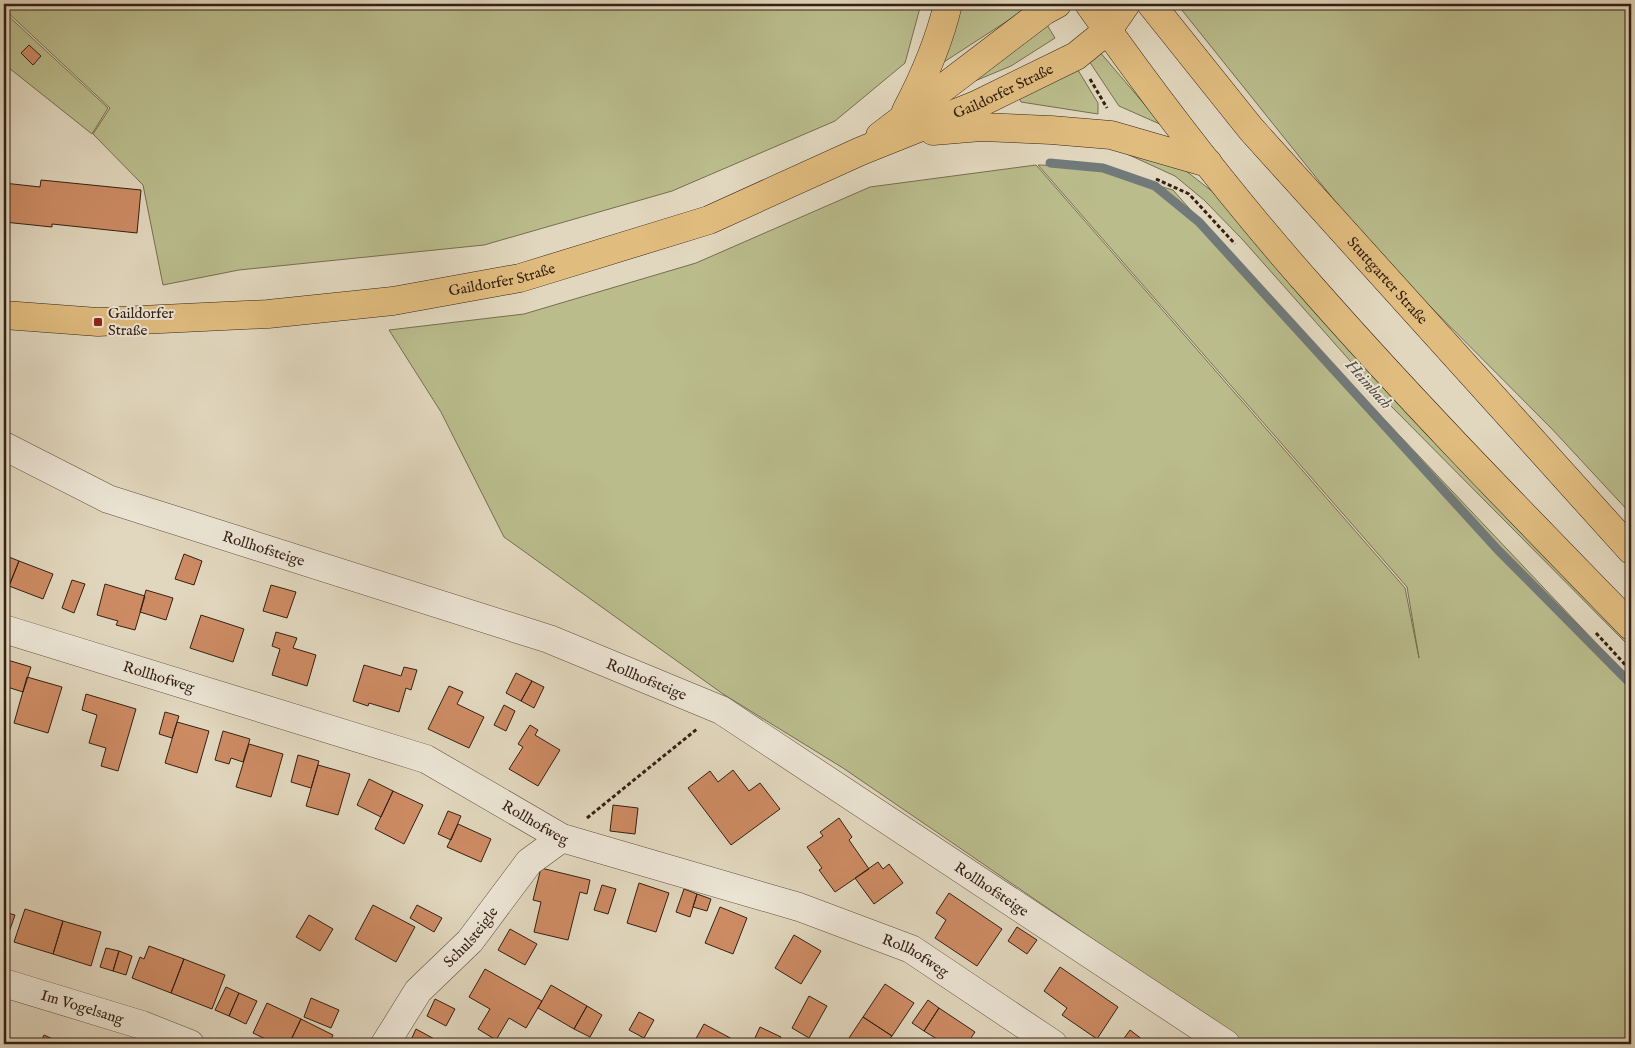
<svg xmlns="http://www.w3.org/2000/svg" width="1635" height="1048" font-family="'IM FELL English',serif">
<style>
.green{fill:#babc8c;stroke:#776e4f}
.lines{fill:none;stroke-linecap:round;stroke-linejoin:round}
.stream{stroke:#717a79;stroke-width:9}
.building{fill:#cd8b64;stroke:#342012}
.minor-casing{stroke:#5f4e3d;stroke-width:29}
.major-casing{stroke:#342012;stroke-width:29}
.path{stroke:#342012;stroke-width:3;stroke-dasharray:4 2.5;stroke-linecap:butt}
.minor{stroke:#ece5d5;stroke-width:28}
.major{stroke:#e0bc7f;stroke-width:28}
.poi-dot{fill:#8f2418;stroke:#ece5d5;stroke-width:2}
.labels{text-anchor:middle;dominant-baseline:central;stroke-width:4;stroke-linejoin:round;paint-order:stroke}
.street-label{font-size:15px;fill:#342012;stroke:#ece5d5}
.poi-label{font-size:15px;fill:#342012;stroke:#ece5d5;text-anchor:start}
.water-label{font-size:16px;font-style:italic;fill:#534d45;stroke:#ece5d5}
</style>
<rect width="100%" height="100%" fill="#e1d7be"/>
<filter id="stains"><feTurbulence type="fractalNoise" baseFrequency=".004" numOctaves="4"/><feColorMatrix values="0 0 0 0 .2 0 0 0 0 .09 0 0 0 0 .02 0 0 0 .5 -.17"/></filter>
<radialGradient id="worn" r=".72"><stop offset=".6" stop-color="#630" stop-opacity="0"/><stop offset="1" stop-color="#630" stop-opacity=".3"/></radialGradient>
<path class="green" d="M4,4h917l-16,59 -70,58 -163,70 -188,54 -245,25 -76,15 -20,-100 -50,-51 17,-26 -106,-99z
M960,4h71l1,1 -99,64z
M1177,4h454v510l-79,-85 -177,-178z
M4,12l104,96 -16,26 -88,-70z
M1044,20l11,18 -44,28 -46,19z
M1099,51l63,74 -43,-19 -32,-48z
M1073,62l25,41v11l-77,-12 -4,-8z
M1127,154l54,13 32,25 418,442v14l-248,-250 -141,-159 -38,-39 -29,-24z
M1036,165l369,423 14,70 -12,-71 -369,-422 56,2 79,23 84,95 374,395v364h-385l-403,-276 -120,-74 -219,-157 -63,-125 -52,-82 135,-16 172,-51 174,-76z"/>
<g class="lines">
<path class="stream" d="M1050,163l53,5 52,18 44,36 299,328 133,134"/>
</g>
<path class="building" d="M29,45l12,11 -8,9 -12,-12z
M41,180l100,10 -4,43 -85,-9v3l-48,-5v-39l36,4z
M184,554l18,7 -8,24 -19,-6z
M4,555l15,6 -10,25 -5,-2z
M19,561l34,13 -10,25 -34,-13z
M72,580l13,4 -11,29 -12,-5z
M105,584l40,12 -10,34 -19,-5 2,-4 -21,-6z
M271,585l25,7 -9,26 -24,-7z
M146,590l27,8 -7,22 -26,-8z
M201,615l43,14 -11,33 -43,-14z
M276,632l21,6 -4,10 23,7 -9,31 -35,-11 8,-26 -8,-3z
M4,659l27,8 -8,25 -19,-6z
M364,665l37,11 3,-9 13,3 -6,20 -5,-2 -7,24 -30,-9 -1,3 -15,-5z
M516,673l16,8 -11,20 -15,-8z
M27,677l35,10 -14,46 -34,-10z
M532,681l12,6 -10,21 -13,-7z
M449,686l14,6 -6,12 27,13 -15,31 -41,-19z
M86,694l50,15 -18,62 -17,-5 5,-18 -17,-5 8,-28 -15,-5z
M504,705l11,6 -9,20 -12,-6z
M165,712l14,4 -7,22 -13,-4z
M177,722l32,9 -12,42 -32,-10z
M530,725l8,5 -3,5 25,15 -22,36 -29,-17 14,-22 -5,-3z
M223,731l27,8 -7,23 -12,-4 -2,6 -14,-4z
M249,744l34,10 -12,43 -35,-10z
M298,755l21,6 -8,27 -20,-6z
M318,765l32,9 -12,41 -32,-9z
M733,770l16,21 11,-8 20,26 -49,36 -43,-57 22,-17 8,11z
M369,779l24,12 -12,26 -24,-12z
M393,791l30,14 -19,39 -29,-15z
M613,805l25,3 -3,26 -25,-3z
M448,811l13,5 -10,24 -13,-6z
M839,818l13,19 -3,3 20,29 -34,23 -16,-22 3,-2 -15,-21 16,-11 -3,-4z
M458,824l33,15 -10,23 -34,-15z
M878,862l5,7 6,-5 14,19 -29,21 -19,-26z
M541,868l49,12 -3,14 -7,-2 -12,48 -34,-8 7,-30 -8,-2z
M639,883l30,10 -13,39 -29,-9z
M602,885l14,4 -8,25 -14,-4z
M684,889l13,5 -7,23 -14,-5z
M949,893l53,36 -25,37 -42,-28 11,-18 -10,-7z
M697,894l14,5 -4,12 -14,-4z
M373,905l42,22 -19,35 -41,-23z
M417,905l25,13 -8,14 -24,-14z
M720,907l27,11 -14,36 -28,-11z
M25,909l38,12 -10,33 -39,-12z
M4,912l11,3 -8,23 -3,-2z
M309,915l24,14 -13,22 -24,-14z
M63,921l38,11 -10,34 -38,-12z
M1017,927l20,13 -10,14 -19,-13z
M510,929l27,15 -12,21 -27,-15z
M794,935l27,16 -20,33 -26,-16z
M149,946l35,13 -13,34 -39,-15 8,-21 4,2z
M106,948l13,3 -6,20 -13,-4z
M119,951l13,5 -6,19 -13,-4z
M184,959l41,16 -13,34 -41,-16z
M1060,967l58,40 -21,32 -35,-24 5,-7 -23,-17z
M485,969l57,32 -16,27 -17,-10 -13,22 -18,-11 12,-20 -21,-12z
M885,984l29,19 -22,33 -29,-19z
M551,985l36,21 -13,23 -36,-21z
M226,987l13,6 -10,23 -14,-6z
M239,993l18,8 -11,23 -17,-8z
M809,996l18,10 -18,32 -17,-10z
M311,998l28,12 -8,18 -27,-11z
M435,999l20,10 -9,17 -19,-10z
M928,1000l11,8 -15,23 -12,-8z
M267,1003l34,16 -12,25h-13l-23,-11z
M587,1006l15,9 -12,22 -16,-8z
M939,1008l36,24 -8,12h-22l-21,-13z
M639,1012l15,8 -10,18 -15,-8z
M863,1017l29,19 -6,8h-41z
M301,1019l32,16 -4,9h-40z
M704,1024l32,17 -2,3h-41z
M760,1027l21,10 -3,7h-15l-9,-4z
M416,1029l22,12 -2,3h-21l-5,-2z
M1130,1030l13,10 -3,4h-20z
M44,1035l20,9h-24z"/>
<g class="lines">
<g class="minor-casing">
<g id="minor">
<path id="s1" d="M4,446l104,53 441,140 172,71 505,334"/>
<path id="s2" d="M4,629l422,130 136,79 237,69 112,42 142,95"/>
<path id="s3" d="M4,983l138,42 48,19"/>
<path id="s4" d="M385,1044l33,-53 52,-50 59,-79 33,-24"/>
</g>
</g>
<g class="major-casing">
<g id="major">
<path d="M1089,4c69,98 143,194 223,284 102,116 211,227 319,338"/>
<path id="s5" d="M1151,4l100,125 380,421"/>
<path d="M906,111c18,-34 33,-69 42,-107"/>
<path d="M933,131l48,-4 70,3 60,5 97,28"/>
<path d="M880,136l164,-125 13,-7"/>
<path id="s6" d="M4,315l94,7 170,-8 125,-13 127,-23 189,-58 152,-69 115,-46 100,-49 32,-26 18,-26"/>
</g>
</g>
<path class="path" d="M1090,79l17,29
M1156,179l33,15 46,50
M1596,633l35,38
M587,818l110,-89"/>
<use href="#minor" class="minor"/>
<use href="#major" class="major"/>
</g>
<rect class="poi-dot" x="93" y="317" width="10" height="10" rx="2.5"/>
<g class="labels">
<g class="street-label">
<text stroke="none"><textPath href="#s6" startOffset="1038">Gaildorfer Straße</textPath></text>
<text stroke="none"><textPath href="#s6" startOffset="501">Gaildorfer Straße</textPath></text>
<text stroke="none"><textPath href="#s5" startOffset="364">Stuttgarter Straße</textPath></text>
<text stroke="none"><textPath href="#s1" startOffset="280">Rollhofsteige</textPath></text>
<text stroke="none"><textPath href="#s2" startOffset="162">Rollhofweg</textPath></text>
<text stroke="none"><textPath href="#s1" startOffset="685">Rollhofsteige</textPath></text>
<text stroke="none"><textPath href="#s2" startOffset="568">Rollhofweg</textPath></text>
<text stroke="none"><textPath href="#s1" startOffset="1090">Rollhofsteige</textPath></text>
<text stroke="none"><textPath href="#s4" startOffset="138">Schulsteigle</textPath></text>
<text stroke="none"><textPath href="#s2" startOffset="972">Rollhofweg</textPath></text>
<text stroke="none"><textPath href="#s3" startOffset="82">Im Vogelsang</textPath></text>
</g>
<g class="poi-label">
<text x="108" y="313">Gaildorfer<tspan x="108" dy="17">Straße</tspan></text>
</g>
<g class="water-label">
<text transform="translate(1368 385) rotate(48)">Heimbach</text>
</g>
</g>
<rect width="1635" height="1048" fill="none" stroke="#e1d7be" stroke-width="20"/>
<rect x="5" y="5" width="1625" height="1038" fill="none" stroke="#342012" stroke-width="2.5"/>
<rect x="10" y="10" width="1615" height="1028" fill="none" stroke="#342012"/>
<rect width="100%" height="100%" filter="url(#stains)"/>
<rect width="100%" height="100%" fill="url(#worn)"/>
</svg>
